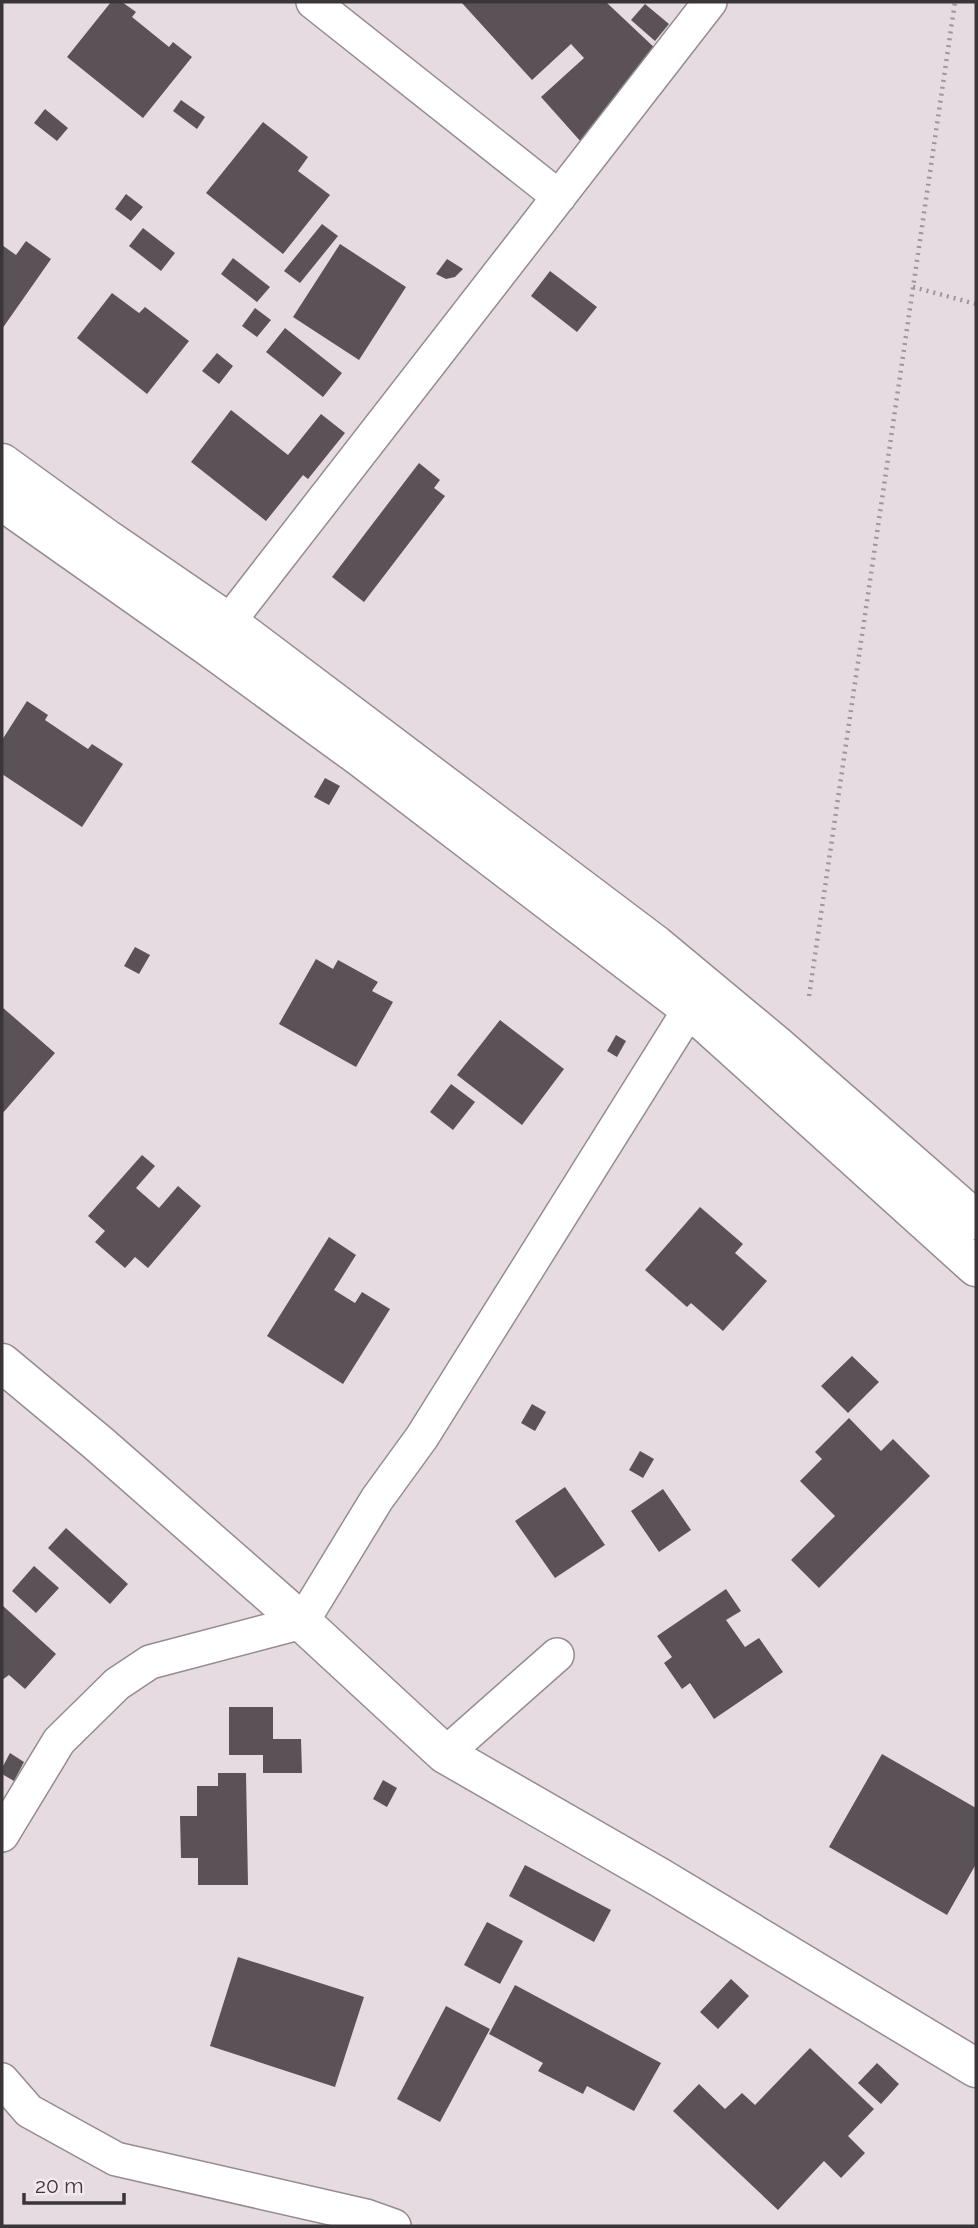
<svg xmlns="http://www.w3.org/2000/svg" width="978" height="2228" font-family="Raleway,sans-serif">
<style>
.building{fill:#5b5257}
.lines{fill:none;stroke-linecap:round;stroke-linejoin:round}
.street-casing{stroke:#958b90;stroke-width:36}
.secondary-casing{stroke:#958b90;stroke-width:41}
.highway-casing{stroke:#958b90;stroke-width:41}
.path{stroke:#9f969b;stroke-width:4.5;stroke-dasharray:2 5;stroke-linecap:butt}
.street{stroke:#fff;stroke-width:33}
.secondary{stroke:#fff;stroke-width:38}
.highway{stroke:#fff;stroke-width:38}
</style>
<rect width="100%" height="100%" fill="#e6dbe0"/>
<path class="building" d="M111,2h11l14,10 -4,5 37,30 4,-5 19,15 -49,61 -76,-61z
M461,2h145l52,49 -76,92 -41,-46 43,-39 -13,-14 -39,36z
M645,4l24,20 -14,17 -24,-21z
M181,100l24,17 -8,12 -24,-18z
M45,109l23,19 -11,13 -23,-18z
M263,122l45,35 -10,14 32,24 -47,59 -77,-61z
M126,194l17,13 -12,14 -16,-12z
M322,224l16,12 -38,47 -16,-12z
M143,228l32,25 -14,18 -32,-25z
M26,241l25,18 -49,70v-84l14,10z
M340,244l66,43 -47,73 -66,-43z
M233,258l37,29 -13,15 -36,-28z
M447,259l16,10 -8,8 -9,2 -10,-5z
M550,271l47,36 -20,25 -46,-36z
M112,293l27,20 6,-6 44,34 -42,53 -70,-56z
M255,308l16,12 -14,17 -15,-11z
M285,328l57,45 -19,24 -57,-45z
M217,353l16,13 -14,18 -17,-13z
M231,410l57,45 33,-41 24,19 -37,46 -5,-4 -37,46 -75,-59z
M419,463l21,17 -6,8 11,8 -81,106 -32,-25z
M27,701l21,14 -3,5 43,29 4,-5 31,20 -41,63 -80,-53v-34z
M325,778l15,8 -11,19 -15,-8z
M135,947l15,8 -11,19 -15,-8z
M316,959l17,10 5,-9 40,22 -6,9 21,11 -37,65 -77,-43z
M2,1007l53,46 -53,61z
M500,1020l64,49 -42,56 -65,-50z
M616,1035l10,6 -9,16 -10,-6z
M451,1084l24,18 -22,28 -23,-18z
M142,1155l13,11 -19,22 23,20 19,-22 23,20 -53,62 -13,-11 -10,11 -30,-26 10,-11 -17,-15z
M700,1207l43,37 -8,9 32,28 -44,50 -32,-28 -4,4 -42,-37z
M329,1237l27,18 -22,35 21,13 7,-11 28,17 -47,75 -76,-48z
M852,1356l27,26 -31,31 -27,-27z
M532,1404l14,8 -11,19 -14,-8z
M849,1418l32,33 12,-12 37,37 -111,112 -28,-28 44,-44 -35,-35 22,-22 -7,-7z
M640,1451l14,8 -11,19 -14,-8z
M565,1487l40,58 -50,33 -40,-57z
M663,1489l28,41 -32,22 -28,-41z
M66,1528l62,56 -18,20 -62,-56z
M34,1566l25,22 -23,25 -24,-22z
M726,1589l15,22 -15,9 19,27 14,-9 24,34 -69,47 -24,-36 -8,6 -18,-26 8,-6 -15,-21z
M2,1605l54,49 -31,35 -16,-14 -7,5z
M229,1707h44v32h28l1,34h-39v-18h-34z
M10,1753l14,9 -10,19 -12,-7v-6z
M882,1754l94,54v56l-29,51 -118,-68z
M218,1773h28l2,112h-50v-27h-17l-1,-42h17v-30h21z
M383,1780l14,8 -10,19 -14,-8z
M525,1865l86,45 -17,32 -85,-46z
M487,1922l36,19 -23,43 -36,-19z
M238,1957l126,40 -29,90 -125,-41z
M731,1979l18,17 -31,33 -18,-17z
M515,1985l146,78 -27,48 -47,-25 -4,8 -45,-23 5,-8 -54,-29z
M446,2006l44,23 -50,93 -43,-23z
M810,2048l64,61 -26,27 17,17 -24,25 -17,-17 -46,49 -105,-99 26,-27 26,25 17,-16 13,12z
M877,2063l22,21 -18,20 -23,-21z"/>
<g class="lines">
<g class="street-casing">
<path id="street" d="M313,2l246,195
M213,642l497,-640
M445,1754l112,-99
M2,1835l57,-94 58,-57 33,-22 152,-40 75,-123 45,-62 281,-449
M2,2080l27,31 87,48 250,57 28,10"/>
</g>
<g class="secondary-casing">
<path id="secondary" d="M2,463l105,76 121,83 428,323 119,99 201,176
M2,501l207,146 151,110 330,252 286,258"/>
</g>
<g class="highway-casing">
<path id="highway" d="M2,1363l96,80 204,179 143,132 214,123 317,191"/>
</g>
<path class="path" d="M913,287l63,17
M809,996l146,-994"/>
<use href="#street" class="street"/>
<use href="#secondary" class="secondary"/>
<use href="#highway" class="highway"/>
</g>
<rect width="978" height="2228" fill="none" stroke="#3a3538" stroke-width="7"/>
<path d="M24 2193v10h100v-10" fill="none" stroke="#3a3538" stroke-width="3.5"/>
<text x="35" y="2193" font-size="21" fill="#3a3538" stroke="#f3e8ee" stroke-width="5" paint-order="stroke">20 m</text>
</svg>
